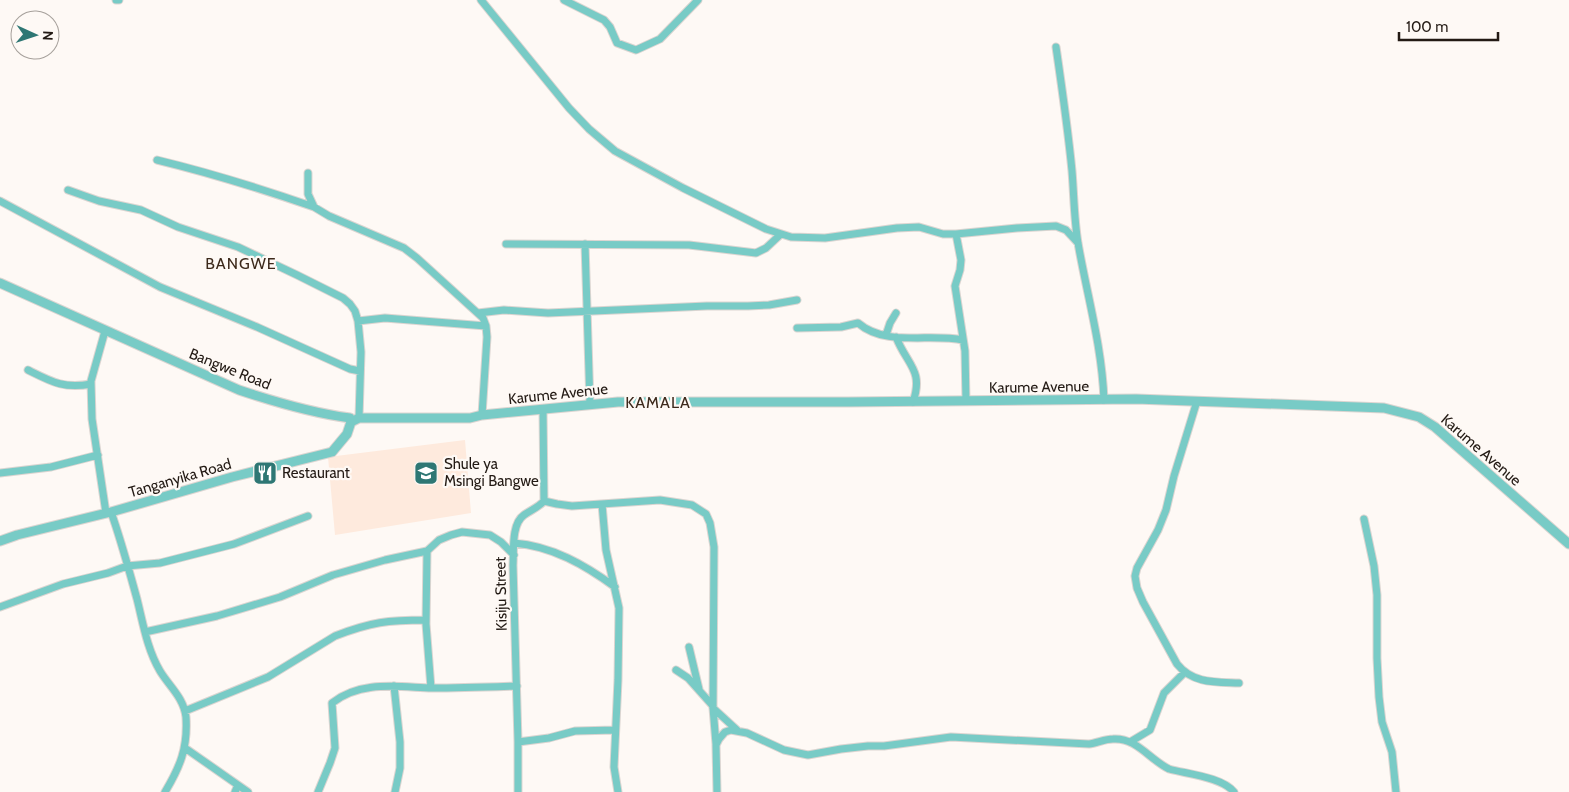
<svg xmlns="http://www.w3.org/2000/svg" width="1569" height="792" font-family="Cabin,sans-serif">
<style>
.built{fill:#feeadd}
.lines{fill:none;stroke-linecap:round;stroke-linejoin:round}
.minor-casing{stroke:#dbd5d1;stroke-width:9}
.tertiary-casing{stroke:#dbd5d1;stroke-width:11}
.minor{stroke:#78cbc6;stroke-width:7}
.tertiary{stroke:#78cbc6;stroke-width:9}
.labels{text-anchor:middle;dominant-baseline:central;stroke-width:4.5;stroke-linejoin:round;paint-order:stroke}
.street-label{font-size:15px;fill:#231a14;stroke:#fef9f5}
.poi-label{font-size:15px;fill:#231a14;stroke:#fef9f5;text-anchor:start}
.neighbourhood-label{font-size:16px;letter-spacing:1px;fill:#3c291b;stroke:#fef9f5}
</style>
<rect width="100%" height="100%" fill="#fef9f5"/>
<path class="built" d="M465,440l6,73 -136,22 -7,-78z"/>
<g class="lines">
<g class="minor-casing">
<path id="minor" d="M116,0h3
M481,0l88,108 20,21 26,22 68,37 83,41 25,8 34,1 72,-10 22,-1 24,7h13l61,-6 39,-2 10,4 12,13
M564,0l40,20 6,7 7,16 19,7 24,-11 38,-39
M1056,47c6,41 12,82 16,124 2,24 2,48 6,72 9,52 24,103 26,157
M157,160c54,13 105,29 157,47
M308,173v21l6,13 15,9 75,32 13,10 66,60 3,8 1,11 -5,78
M68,190l31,11 42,9 37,17 60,20 59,28 46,23 7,6 5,7 3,10 3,31 -2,66
M0,201l160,86 97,40 93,42 10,2
M956,234l5,26 -1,10 -5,16 10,65 1,50
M506,244l183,1 67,8 10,-5 15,-14
M585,244l5,161
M478,313l26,-3 44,3 159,-7h41l21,-1 28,-5
M358,321l27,-3 101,8
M797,328l44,-1 17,-4c28,24 71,10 105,17
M105,331l-14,50 1,38 14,94
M886,335l4,-12 6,-10
M896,337c11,28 28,33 17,65
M28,370c24,12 36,19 63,14
M1197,401l-23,75 -8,34 -8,20 -21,38 -2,8 2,12 6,14 34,62c16,20 39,18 62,19
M0,473l51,-6 47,-12
M544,501l13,3 15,2 88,-6 32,5 14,9 4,9 4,24 -1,161 3,36
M602,504l4,46 13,58 -1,72 -4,87 4,25
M111,512c10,28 18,58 26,87 6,24 10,50 23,72 9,15 24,27 26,46 2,31 -6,50 -21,75
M1364,519l10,47 3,29v63l2,39 3,25 10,30 4,40
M514,543c38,3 71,22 101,44
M427,551l-1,73 5,64
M0,607l63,-23 45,-11 19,-7 33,-3 74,-19 74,-28
M145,632l72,-16 63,-19 53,-22 52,-15 42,-9 12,-11 12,-5 11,-3 28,3 11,7 13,13
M689,647l10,42
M676,670l12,8 25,28
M394,686l6,56v26l-5,24
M713,708l24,22
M185,711l83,-34 67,-41c36,-14 53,-16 91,-16
M518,742l31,-4 26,-7 40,-1
M1130,742l20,-12 14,-37 20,-20
M185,748l63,44
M235,792l3,-7
M318,792l12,-29 5,-15 -3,-45c29,-23 66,-16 100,-15 28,0 56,-1 85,-2
M518,792v-50l-5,-177c1,-14 -2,-41 11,-50 7,-5 15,-8 20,-14l-1,-92
M717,792l-1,-47 3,-6 6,-7 6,-2 16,3 37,17 24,5 33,-6 27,-3h16l67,-9 138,7c8,-1 16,-5 24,-5 23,-2 37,21 56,30 18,5 53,8 65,23"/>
</g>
<g class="tertiary-casing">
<path id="tertiary" d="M0,283l239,107c36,12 73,23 111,28l1,4 8,-4h111l12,-3 136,-13h230l288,-3 248,9 35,9 16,10 134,117
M0,541l17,-6 94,-23 121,-35 100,-25 15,-18 4,-12"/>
</g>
<use href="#minor" class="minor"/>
<use href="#tertiary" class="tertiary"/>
</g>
<defs>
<g id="restaurant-square" transform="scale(1.25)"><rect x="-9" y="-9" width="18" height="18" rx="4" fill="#2e7774" stroke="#fef9f5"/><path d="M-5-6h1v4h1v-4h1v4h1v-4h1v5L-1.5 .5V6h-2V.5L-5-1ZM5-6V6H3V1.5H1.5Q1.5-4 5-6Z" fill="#fff"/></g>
<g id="school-square" transform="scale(1.25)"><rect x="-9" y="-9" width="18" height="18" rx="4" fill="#2e7774" stroke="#fef9f5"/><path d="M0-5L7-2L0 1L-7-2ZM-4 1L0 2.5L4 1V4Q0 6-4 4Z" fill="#fff"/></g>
</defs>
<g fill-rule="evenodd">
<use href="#restaurant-square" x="265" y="473"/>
<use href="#school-square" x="426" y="473"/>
</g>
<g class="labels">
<g class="street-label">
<text transform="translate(230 369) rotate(22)">Bangwe Road</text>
<text transform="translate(1039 387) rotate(-1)">Karume Avenue</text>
<text transform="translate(558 394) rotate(-6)">Karume Avenue</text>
<text transform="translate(1481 450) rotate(41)">Karume Avenue</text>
<text transform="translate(180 478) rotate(-16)">Tanganyika Road</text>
<text transform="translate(501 594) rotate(-91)">Kisiju Street</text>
</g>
<g class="poi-label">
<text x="444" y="464">Shule ya<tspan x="444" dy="17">Msingi Bangwe</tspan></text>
<text x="282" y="473">Restaurant</text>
</g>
<g class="neighbourhood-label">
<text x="241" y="263">BANGWE</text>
<text x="658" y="402">KAMALA</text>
</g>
</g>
<g transform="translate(35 35) rotate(93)"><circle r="24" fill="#fef9f5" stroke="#a6a09b"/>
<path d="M0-4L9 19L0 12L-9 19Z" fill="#2e7774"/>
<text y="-8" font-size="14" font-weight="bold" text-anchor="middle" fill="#231a14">N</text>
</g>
<path d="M1399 32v8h99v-8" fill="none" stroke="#231a14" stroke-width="2.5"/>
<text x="1406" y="32" font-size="15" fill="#231a14" stroke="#fef9f5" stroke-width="4" paint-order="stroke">100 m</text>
</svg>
